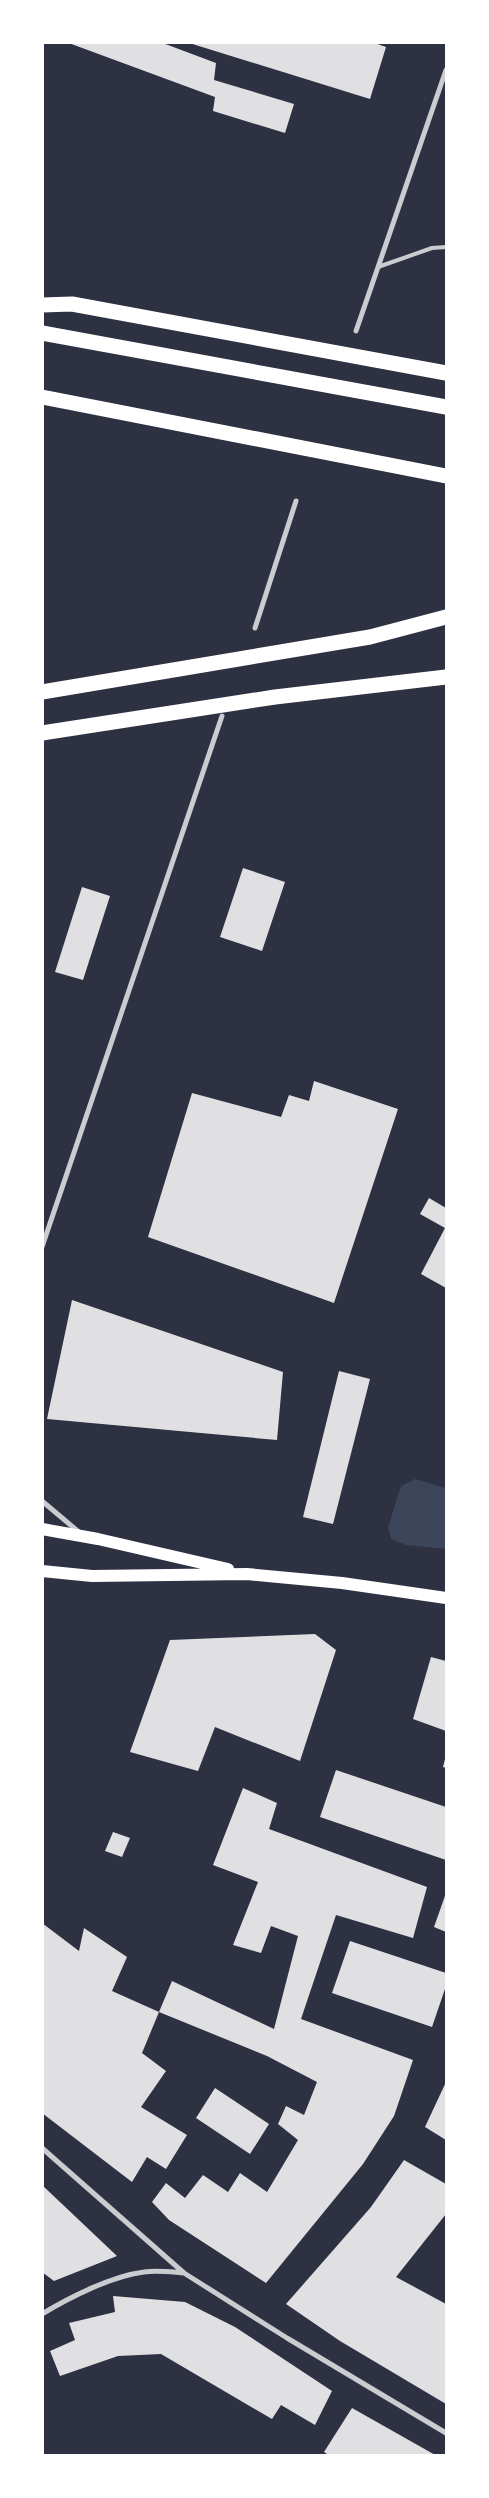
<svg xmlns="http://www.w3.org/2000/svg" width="489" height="2498" font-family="Signika,sans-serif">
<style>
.green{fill:#3c4559}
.building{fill:#e0e0e3}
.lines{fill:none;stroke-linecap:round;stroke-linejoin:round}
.service{stroke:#caccd0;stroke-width:4}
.minor{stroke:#caccd0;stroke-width:5}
.primary{stroke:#fff;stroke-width:12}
.motorway{stroke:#fff;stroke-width:15}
</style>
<rect width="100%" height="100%" fill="#2d3142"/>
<path class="green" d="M415,1479l31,9v61l-40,-4 -15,-6 -3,-12 13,-41z"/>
<path class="building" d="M66,42h94l56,21 -2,17 80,24 -9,29 -72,-22 2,-14z
M186,42h186l14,5 -16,52z
M243,868l42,14 -23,69 -42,-14z
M82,887l28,9 -27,84 -28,-8z
M314,1081l84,28 -64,194 -186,-66 44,-144 89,24 8,-22 20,6z
M429,1198l17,10v80l-25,-14 24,-46 -25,-14z
M72,1300l211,72 -6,68 -230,-21z
M339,1371l31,8 -37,145 -30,-7z
M315,1634l21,16 -36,111 -85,-34 -17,44 -68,-19 40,-112z
M431,1657l15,4v70l-33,-12z
M446,1755v13l-3,-1z
M336,1770l110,37v53l-126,-43z
M243,1788l34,15 -8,26 158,58 -14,51 -77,-23 -35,104 112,41 -19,56 -31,48 -97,119 -97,-63 -17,-18 14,-19 19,15 18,-23 25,17 12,-19 27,19 31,-52 -20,-16 8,-18 18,9 13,-33 -50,-26 -108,-44 13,-31 102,48 24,-93 -27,-10 -10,27 -28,-8 25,-63 -45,-17z
M113,1832l17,6 -8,19 -17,-6z
M446,1893v39l-12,-5z
M42,1923l37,28 5,-23 43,29 -15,34 47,21 -17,41 24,18 -25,36 46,28 -21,34 -19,-12 -15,25 -90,-69z
M350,1941l96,32v13l-14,41 -100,-34z
M446,2082v58l-21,-13z
M215,2088l54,36 -19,30 -54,-36z
M404,2160l42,24v30l-50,63 50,27v100l-106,-63 -54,-37 85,-97z
M42,2185l75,71 -63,25 -12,-9z
M113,2296l72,6 50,25 97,64 -17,34 -34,-20 -9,14 -111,-65 -43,2 -58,20 -10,-25 25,-11 -6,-17 46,-11z
M352,2408l85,48h-107l-6,-4z"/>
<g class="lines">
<path class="service" d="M378,267l54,-19 14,-1"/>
<path class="minor" d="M356,331l90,-261
M255,628l41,-127
M42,1247l180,-531
M42,1501l38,32
M42,2148l142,125 103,65 159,95
M42,2314c28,-17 70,-38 102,-42 13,-2 27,0 40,1"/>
<path class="primary" d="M42,1529l56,10 130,30
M42,1571l50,5 155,-2 95,9 104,15"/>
<path class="motorway" d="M42,305l30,-1 374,69
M42,333l404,74
M42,397l404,79
M42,692l328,-55 76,-20
M42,733l233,-36 171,-20"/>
</g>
<rect width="489" height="2498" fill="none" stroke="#ffffff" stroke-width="88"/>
</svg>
